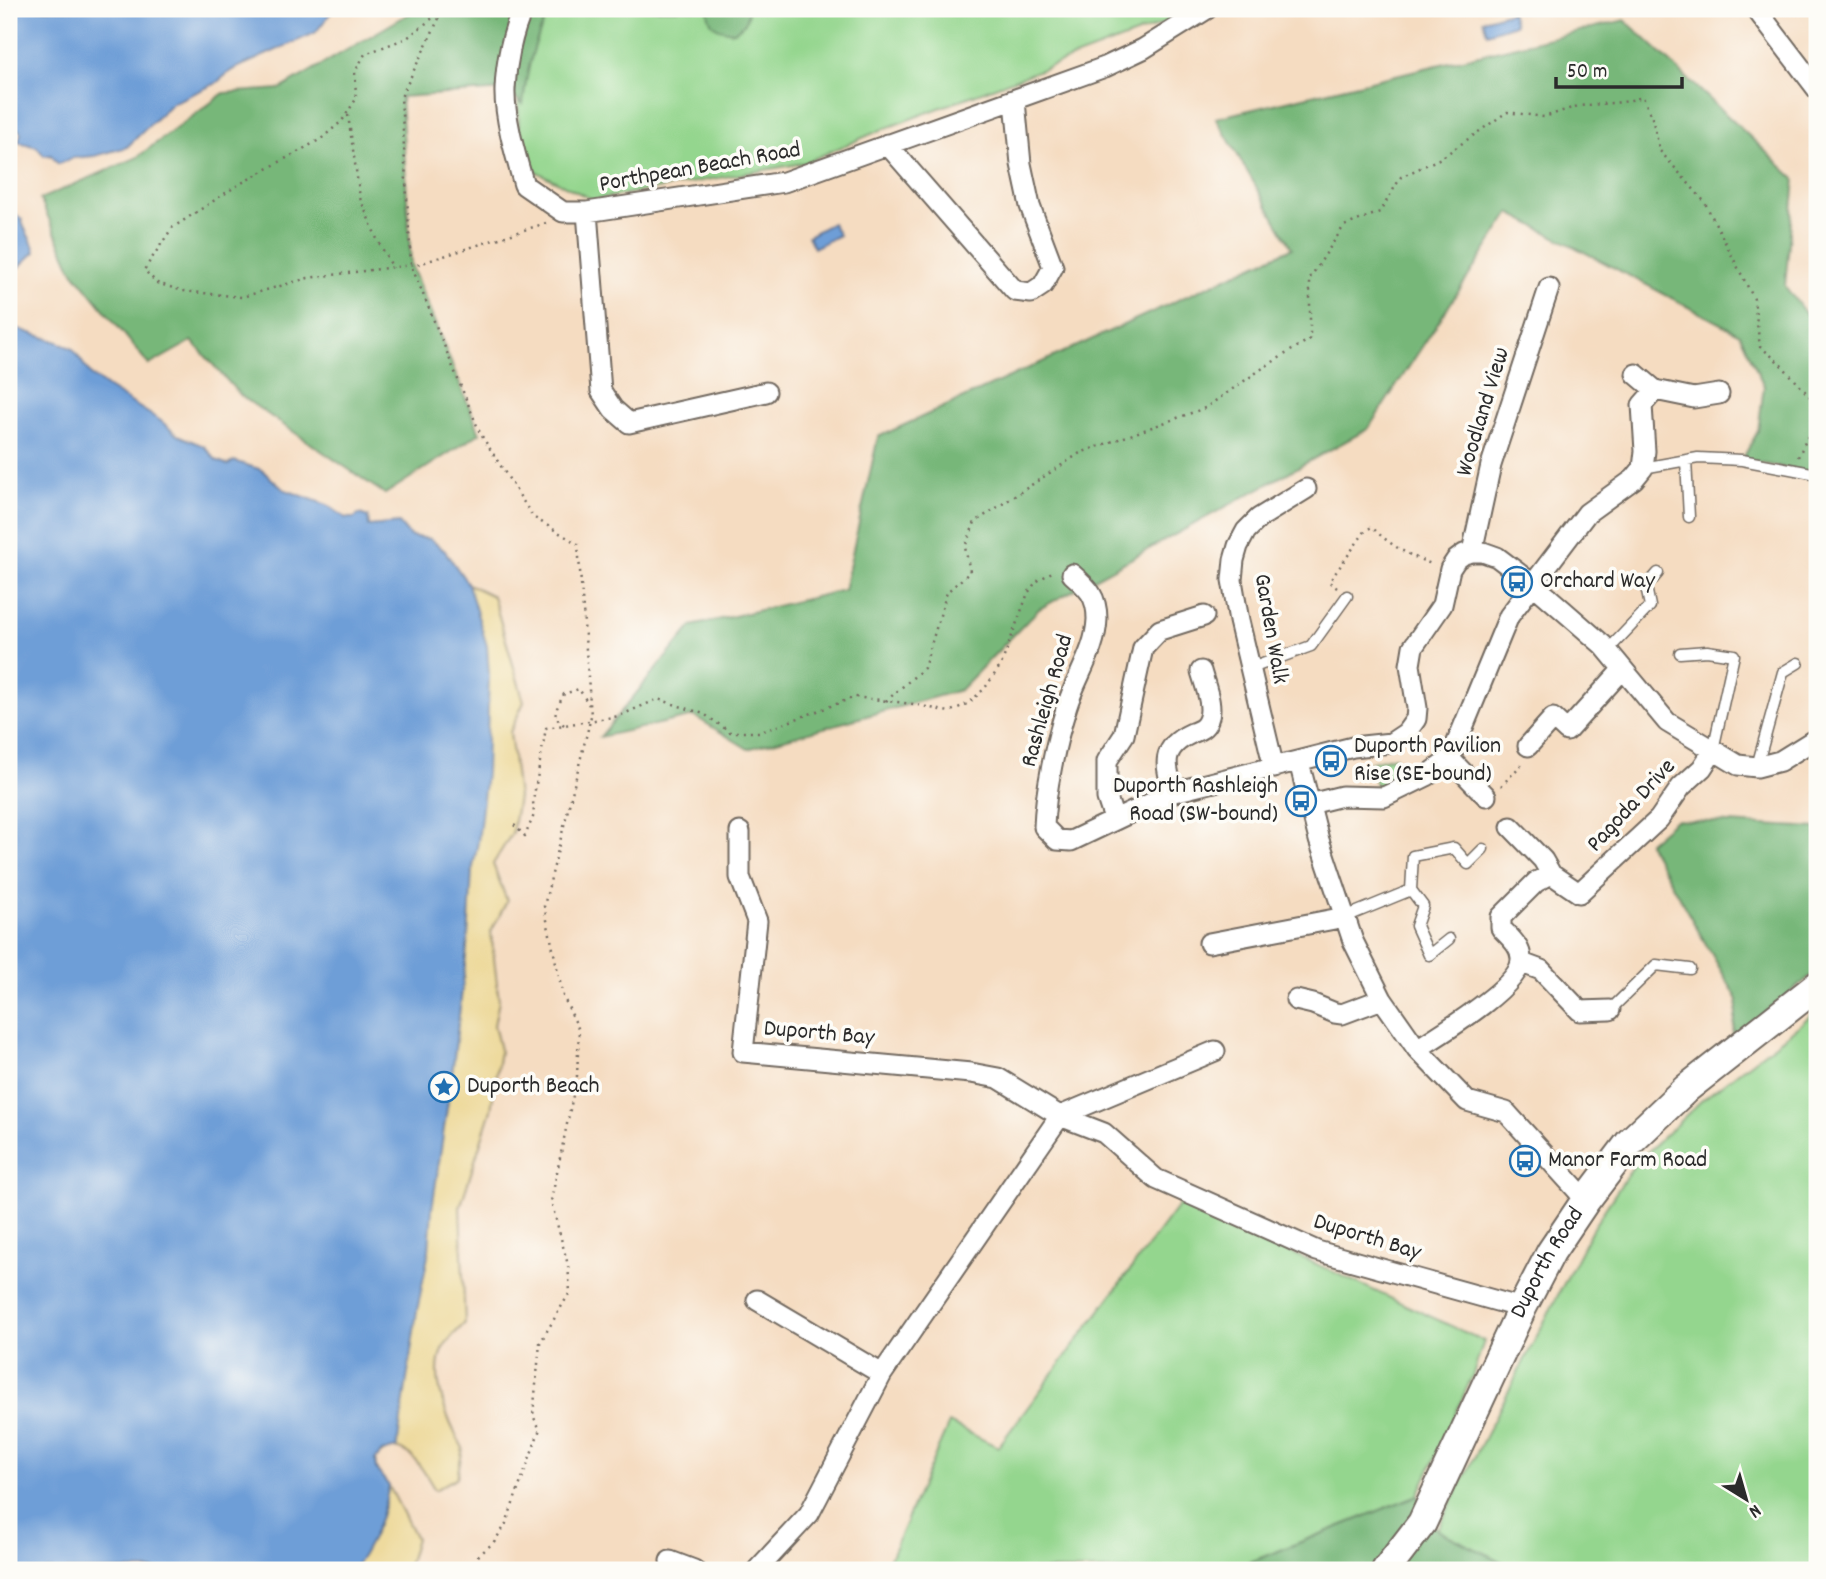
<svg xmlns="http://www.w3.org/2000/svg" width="1826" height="1579" font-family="Dekko,sans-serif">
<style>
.green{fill:#94d68e;stroke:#60805c;stroke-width:2}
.forest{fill:#77b779;stroke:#517152;stroke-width:2}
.sand{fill:#eeda9e;stroke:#8c8264;stroke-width:2}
.water{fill:#6e9ed7;stroke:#4c6481;stroke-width:2}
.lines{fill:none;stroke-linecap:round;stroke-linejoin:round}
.lane-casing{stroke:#726960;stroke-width:13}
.street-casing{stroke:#726960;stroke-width:23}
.secondary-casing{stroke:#726960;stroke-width:32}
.path{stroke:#726960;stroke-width:2.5;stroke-dasharray:2 5;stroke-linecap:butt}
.lane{stroke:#fff;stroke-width:10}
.street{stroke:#fff;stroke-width:19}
.secondary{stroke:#fff;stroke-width:28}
.path-bridge{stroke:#726960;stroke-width:2.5;stroke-dasharray:2 5;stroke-linecap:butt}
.labels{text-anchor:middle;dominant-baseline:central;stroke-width:7;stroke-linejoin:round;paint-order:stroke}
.street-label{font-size:24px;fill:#2b2b2b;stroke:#fdfcf7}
.poi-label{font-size:24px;fill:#2b2b2b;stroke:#fdfcf7;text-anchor:start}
</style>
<rect width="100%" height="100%" fill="#fdfcf7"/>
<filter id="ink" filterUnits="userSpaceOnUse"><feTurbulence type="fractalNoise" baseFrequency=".0143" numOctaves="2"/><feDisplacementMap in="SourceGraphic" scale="14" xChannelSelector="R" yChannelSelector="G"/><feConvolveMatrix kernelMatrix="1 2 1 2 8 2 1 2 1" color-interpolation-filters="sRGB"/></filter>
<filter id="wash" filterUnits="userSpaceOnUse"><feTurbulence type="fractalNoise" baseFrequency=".00686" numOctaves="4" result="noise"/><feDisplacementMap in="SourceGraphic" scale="28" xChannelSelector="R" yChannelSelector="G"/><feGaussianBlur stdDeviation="1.57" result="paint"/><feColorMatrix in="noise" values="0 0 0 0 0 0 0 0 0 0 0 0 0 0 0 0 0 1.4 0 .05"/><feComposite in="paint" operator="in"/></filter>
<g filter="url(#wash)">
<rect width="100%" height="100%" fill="#f5dcc1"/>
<path class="green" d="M542,9h648l-12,9 -297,112 -77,33 -211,37 -58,-29 -16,-34 -1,-53z
M1395,756l7,24 -25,8 -8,-25z
M1817,1009v561h-299l-81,-40 155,-301 42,-64 68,-65 98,-75z
M1181,1202l303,139 -12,36 -54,118 -178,71v4h-355l64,-147 49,24z"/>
<path class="forest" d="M417,9h106l-18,81 -104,7 10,168 69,168 -95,61 -144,-98 -49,-55 -43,24 -77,-95 -32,-71 96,-41 88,-65 56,-4z
M529,9h21c-16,33 -23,58 -27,95l-10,-8 2,-39z
M710,9h39l-4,14 -11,9c-16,-2 -24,-4 -26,-20z
M1625,20l170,159 -10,107 32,43v156l-25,-16 -50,-9 16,-29 6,-45 -24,-52 -230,-121 -142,216 -329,180 -79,81 -212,59 -54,-33 -94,21 92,-111 152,-36 34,-153 414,-189 -76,-130z
M1675,820l142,8v143l-85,68 6,-39 -90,-157z
M1418,1495l19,35 81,40h-278l-1,-3z"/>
<path class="sand" d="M468,584l25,12 31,106 -14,30 8,65 -6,36 -19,31 14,37 -16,31 8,69 -5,24 6,25 -9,60 -31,98 5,115c-7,8 -17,16 -22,25 -14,28 5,75 20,100l-6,29 -22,13c-13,-22 -32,-60 -60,-31l1,10 13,17 27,52 -9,32h-100l138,-973z"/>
<path class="water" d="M9,9h325l-19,24 -83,37 -17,14 -43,19 -45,44 -32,9 -22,2 -15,6 -7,-9 -7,1 -7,-9 -19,-5 3,-9 -3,-4 -9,4z
M1511,12l4,12 -28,9 -4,-13z
M9,199l6,15 7,5c1,12 11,20 13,33l-16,15 -10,-1z
M832,223l7,12 -25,13 -6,-12z
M9,326l49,16 15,7 18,26 17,13 53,33 16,14 27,11 12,14 12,5 6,-4 28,9 21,19 44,16 19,13h8l6,-4 8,3 1,9 30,-3 11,13 20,3 15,12 23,33 19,62 2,29 -3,98 -8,69 -6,30 -4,68 -16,135 -20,134 -3,42 -12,60 -20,137 -15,4 -7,8 1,9 13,17c-6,31 -17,58 -36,84h-344z"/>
</g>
<g filter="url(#ink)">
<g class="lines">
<g class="lane-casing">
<path id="lane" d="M1686,460l3,57
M1643,468l55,-10 44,2 75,14
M1607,651l43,-45 -4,-19 12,-14
M1680,653l27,-2 27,4 -21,95
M1249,669l62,-23 36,-50
M1757,766l26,-94 15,-9
M1411,890l2,-34 41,-8 14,16 15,-15
M1345,917l66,-27 12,16 -7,20 13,29 20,-16
M1610,1010l46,-45 34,4"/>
</g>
<g class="street-casing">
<path id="street" d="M523,9c-11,23 -17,54 -18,80 -1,28 11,68 19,96l39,27h24l197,-30 321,-115 38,-18 64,-40
M1756,9l61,80
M887,144l128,147 16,2 12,-8 10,-18 -23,-61 -9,-42 -6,-63
M587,212l14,179 12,18 16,14 137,-31
M1636,374l19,16 39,8 25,-4
M1472,552l19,-87 58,-177
M1072,574c16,14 25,22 25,45 -1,31 -21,58 -30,87 -11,34 -22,86 -23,121l13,13 14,1 103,-49 179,-45 38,-4 15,-10 10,-14 1,-11 -7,-43 3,-18 29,-42 8,-36 6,-9 8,-6 8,-2h11l14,5 37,28 69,60 64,77 71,43 19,2 23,-6 37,-23
M1528,746l25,-28 14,13 55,-61
M1450,759l36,37
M1299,762l20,78 34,101 29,58 35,50 50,52 39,11 80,88
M1274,768l-35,-147 -7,-41 2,-20 4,-14 8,-15 13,-13 47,-29
M1174,792c-10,-28 -13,-45 18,-59 8,-3 13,-5 16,-13 6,-14 -3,-34 -7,-49
M1310,804l32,-8 42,1 43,-21 23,-17 59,-143 78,-103 47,-34 9,-11 2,-17 -3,-46 13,-15
M1114,819l-7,-21v-37l17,-26 19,-87 17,-18 44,-14
M1511,827l32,33 8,14
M740,832v45l17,44 -14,131 228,21 27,5 62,38 44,17 52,46 161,72 205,57
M1209,943l136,-26
M1522,963l19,7 39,41 30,-1
M1296,1000l17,4 22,9 7,1 40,-15
M1417,1049c22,-14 105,-64 104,-90 0,-13 -12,-22 -20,-31v-11l35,-35 15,-8 28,19 80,-74 22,-32 21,-19 11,-17
M757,1300l125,74
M670,1561l24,9
M757,1570l52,-56 73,-140 178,-258 155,-65"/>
</g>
<g class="secondary-casing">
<g id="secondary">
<path id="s1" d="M1386,1570l36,-47 100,-215 29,-56 35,-52 44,-58 57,-54 130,-102"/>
</g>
</g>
<path class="path" d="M443,10l-36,28 -42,16 -10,18 1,27 -14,22 -21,18 -83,46 -66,43 -28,42 13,13 26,8 59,6 66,-19 111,-14 127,-41
M442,12l-41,85 10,168 69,168 53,84 45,27 13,172
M348,115l12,83 17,41 16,29
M1798,457l19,-40
M1337,588l-8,-6 37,-52 6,-3c18,19 38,29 62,38
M886,701l38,-33 23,-76 23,-20 -5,-25 10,-25 105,-69 125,-45 58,-40 47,-29v-61l34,-52 36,-14 21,-35 40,-19 66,-46 37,5 34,-11 45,-4 20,-5 9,21 8,33 44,50 50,98 6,48c23,16 37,37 57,57
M564,725l-9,-8 2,-9 7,-14 15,-5 10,16
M1501,786l22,-23
M514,825l11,11 9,-21 -1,-14 13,-73 73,-12 39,-17 46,15 26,18h31l94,-35 58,7 36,8 20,-9 16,-15 16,-23 27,-72 8,-11 19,-12
M477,1570l1,-14 15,-13 12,-17 35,-97 -7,-13 7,-73 30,-51 -2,-27 -17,-64 26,-125 2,-46 -16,-34 -19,-90 45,-181"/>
<use href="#lane" class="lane"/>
<use href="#street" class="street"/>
<use href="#secondary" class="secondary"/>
<path class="path-bridge" d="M589,725l2,-9"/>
</g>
</g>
<defs>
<g id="bus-ring" transform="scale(1.575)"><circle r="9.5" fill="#fdfcf7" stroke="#1f6fb2" stroke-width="1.5"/><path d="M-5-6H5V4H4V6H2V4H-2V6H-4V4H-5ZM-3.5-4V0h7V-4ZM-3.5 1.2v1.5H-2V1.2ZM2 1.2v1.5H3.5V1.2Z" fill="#1f6fb2"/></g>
<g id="sight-ring" transform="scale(1.575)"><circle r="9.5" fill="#fdfcf7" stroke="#1f6fb2" stroke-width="1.5"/><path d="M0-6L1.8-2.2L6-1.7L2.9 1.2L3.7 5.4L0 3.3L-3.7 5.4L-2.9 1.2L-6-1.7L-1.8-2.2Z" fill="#1f6fb2"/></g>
</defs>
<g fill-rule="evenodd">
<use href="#bus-ring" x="1517" y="582"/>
<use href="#bus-ring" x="1331" y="761"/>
<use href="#bus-ring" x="1301" y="801"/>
<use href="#sight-ring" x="444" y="1087"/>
<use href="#bus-ring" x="1525" y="1161"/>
</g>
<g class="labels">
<g class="street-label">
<text transform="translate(700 168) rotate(-10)">Porthpean Beach Road</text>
<text transform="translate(1484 412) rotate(-73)">Woodland View</text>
<text transform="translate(1270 629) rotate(80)">Garden Walk</text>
<text transform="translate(1048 701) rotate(-74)">Rashleigh Road</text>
<text transform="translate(1632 806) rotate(-47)">Pagoda Drive</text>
<text transform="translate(819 1034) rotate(5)">Duporth Bay</text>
<text transform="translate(1367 1238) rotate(17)">Duporth Bay</text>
<text stroke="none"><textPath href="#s1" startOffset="348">Duporth Road</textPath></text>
</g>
<g class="poi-label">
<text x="1540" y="582">Orchard Way</text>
<text x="1354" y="747">Duporth Pavilion<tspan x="1354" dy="28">Rise (SE-bound)</tspan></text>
<text x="1278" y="787" text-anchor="end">Duporth Rashleigh<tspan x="1278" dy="28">Road (SW-bound)</tspan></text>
<text x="467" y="1087">Duporth Beach</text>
<text x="1548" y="1161">Manor Farm Road</text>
</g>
</g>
<rect width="1826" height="1579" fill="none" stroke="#fdfcf7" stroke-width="35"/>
<g transform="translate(1746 1499) rotate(143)" stroke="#fdfcf7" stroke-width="5" paint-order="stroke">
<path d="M0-5L12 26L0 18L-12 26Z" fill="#2b2b2b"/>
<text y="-10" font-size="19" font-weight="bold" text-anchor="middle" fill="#2b2b2b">N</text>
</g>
<path d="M1556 77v10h126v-10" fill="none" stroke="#2b2b2b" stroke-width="3.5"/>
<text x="1567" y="77" font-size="21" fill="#2b2b2b" stroke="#fdfcf7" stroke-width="5" paint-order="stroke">50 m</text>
</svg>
